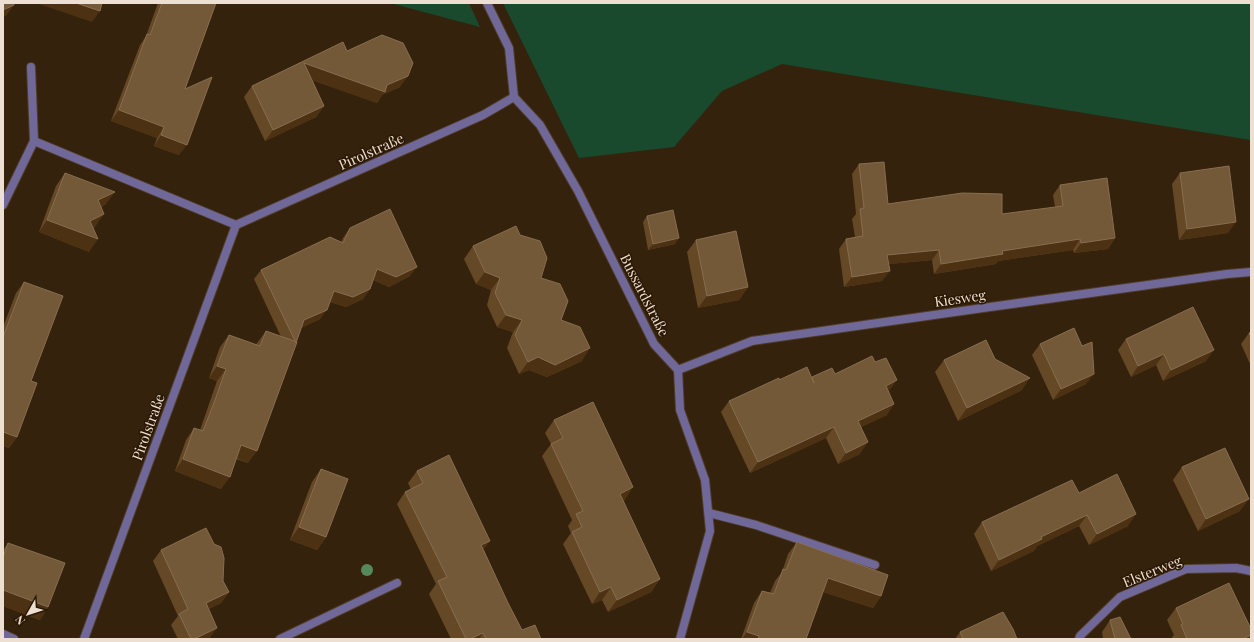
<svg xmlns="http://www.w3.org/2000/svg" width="1254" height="642" font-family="'Playfair Display',serif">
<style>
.green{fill:#194a2e}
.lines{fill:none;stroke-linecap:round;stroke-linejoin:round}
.service-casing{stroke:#4f3d28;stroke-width:10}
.minor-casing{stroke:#4f3d28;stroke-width:10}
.service{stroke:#71689a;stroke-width:8}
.minor{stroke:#71689a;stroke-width:8}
.tree{fill:#55895b}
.wall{fill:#654825}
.shaded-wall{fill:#4c3213}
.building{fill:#745938;stroke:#876e50}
.labels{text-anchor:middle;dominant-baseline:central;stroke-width:3;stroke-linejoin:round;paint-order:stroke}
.street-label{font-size:14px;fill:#ede0d3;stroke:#2b1803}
</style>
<rect width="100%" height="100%" fill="#35220c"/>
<path class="green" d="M390,3h79l11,24z
M503,3h748v137l-469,-76 -60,27 -48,56 -95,11z"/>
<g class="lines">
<g class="service-casing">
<path id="service" d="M709,513l47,12 119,40"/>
</g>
<g class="minor-casing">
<path id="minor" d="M487,3l22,45 5,49 26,28 38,66 76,153 24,26 2,40 25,70 5,51 -30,108
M34,141l202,84
M3,205l31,-64 -3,-74
M678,370l74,-29 238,-34 237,-33 24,-2
M3,634l11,5
M84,639l152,-414 247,-110 31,-18
M280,639l117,-56
M1079,639l1,-3 40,-39 66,-28 50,-1 15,3"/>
</g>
<use href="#service" class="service"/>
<use href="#minor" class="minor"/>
</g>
<circle class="tree" cx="367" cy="570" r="6"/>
<path class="wall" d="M158,3h58l-31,86 -6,66 -25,-9 3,-8 -46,-17 29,-76 6,-9z
M347,51l53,36 -18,8 -5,8 -65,-23 12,26 -8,11 -51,24 -21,-44 8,-11z
M859,164l29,40 114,10 53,-7 -2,-12 7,-10 55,53 -7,11 -34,4 -1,-3 -75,11 -2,3 -62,10 -2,-14 -43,4 -7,17 -38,6 -5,-38 7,-10 9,-2 -3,-18 4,-5 -4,-40z
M65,173l41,31 -5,3 -6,20 -2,1 -4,24 -50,-20 17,-46z
M1180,173l48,60 -49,7 -7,-56z
M647,216l28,28 -27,6 -5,-28z
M350,228l60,48 -21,11 -16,-7 -3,9 -7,10 -17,8 -16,-5 -10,17 -19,9 -53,135 -12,-4 -15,30 -46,-18 11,-31 8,-12 6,2 17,-49 -8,-3 11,-31 9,-12 27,10 1,-2 9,-12 15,6 -27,-58 7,-9 80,-28 2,-4z
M696,240l52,47 -9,13 -41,8 -11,-56z
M473,246l68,32 20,42 21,41 -35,16 -18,-7 -10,4 -12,-26 6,-16 -16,-5 -10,-22 4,-15 -15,-6 -12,-25z
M24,282l7,99 -14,56 -8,11 -6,-2v-119l13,-34z
M1251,332v34l-10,-22 8,-11z
M1126,339l80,22 -43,20 -7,-16 -25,12 -13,-27z
M1040,344l46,40 -33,16 -21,-45z
M944,360l78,30 -64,31 -23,-49z
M835,374l54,18 -2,23 -26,12 -1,27 -22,10 -12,-26 -76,35 -29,-61 8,-11 50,-21 32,-2z
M554,420l71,80 -2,1 37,78 -9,13 -43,20 -6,-12 -10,4 -29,-60 8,-11 -3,-7 4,-6 -30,-64 9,-12 -6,-11z
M1182,467l58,44 -42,20 -25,-51z
M321,469l5,68 -9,13 -27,-10 22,-58z
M417,471l67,79 24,53 14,27 19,9h-90l-22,-45 7,-10 -39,-80 8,-12 6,-3 -3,-6z
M1079,493l49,33 -39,19 -10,-19 -42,20 -3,5 -43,20 -17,-37 8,-12z
M797,542l84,54 -8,12 -50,-16 -17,47h-65l13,-36 8,-12 8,2 5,-12 7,-9 6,-18z
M8,543l40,64 -8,13 -37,-14v-56z
M161,550l62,31 6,11 -8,11 -13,6 1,30h-31l-7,-14 7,-9 -25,-55z
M1176,608l75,29 -1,2h-77l-1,-2 2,-2 -7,-15z
M1110,620l21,19h-28l-1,-7z
M960,632l57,7h-62z"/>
<path class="shaded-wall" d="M36,3h40l24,8 -8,11z
M14,5l-8,11 -3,1v-7z
M304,63l83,22 21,-9 -8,11 -18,8 -5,8 -81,-28z
M324,106l-8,11 -51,24 8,-11z
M119,110l45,17 -7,11 -46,-17z
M161,135l26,10 -8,10 -25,-9z
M115,192l-9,12 -17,8 9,-12z
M104,214l-9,13 -13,6 16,6 -9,13 -50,-20 8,-12 43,1z
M1236,222l-8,11 -49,7 8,-11z
M679,238l-4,6 -27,6 5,-6z
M1115,238l-7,11 -34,4 7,-10z
M1080,239l-7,11 -75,11 -2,3 -62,10 7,-10 61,-13z
M939,250l-7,10 -52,5 7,-10z
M417,267l-7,9 -21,11 -19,-8 7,-10z
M890,271l-8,10 -38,6 8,-10z
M485,272l15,6 -9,12 -15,-6z
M748,287l-9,13 -41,8 9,-12z
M370,289l-7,10 -17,8 -19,-6 7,-10z
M327,310l-7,9 -23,11 7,-10z
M506,315l16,5 -9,12 -16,-5z
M590,348l-8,13 -35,16 -18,-7 -10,4 9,-12 10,-5z
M1214,350l-8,11 -43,20 8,-11z
M1164,354l-8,11 -25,12 7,-11z
M217,366l9,3 -9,12 -8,-3z
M1094,374l-8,10 -33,16 8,-11z
M1030,378l-8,12 -64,31 9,-13z
M897,380l-8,11 -3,-5z
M894,404l-7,11 -37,17 8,-11z
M834,427l-8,11 -76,35 8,-11z
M3,432l14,5 -8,11 -6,-2z
M868,442l-8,12 -22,10 8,-11z
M241,445l16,6 -9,12 -15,-6z
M183,459l47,18 -9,12 -46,-18z
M633,487l-8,13 -14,6 9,-12z
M1249,499l-9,12 -42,20 8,-12z
M1136,514l-8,12 -39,19 8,-11z
M1087,515l-8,11 -42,20 -3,5 -43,20 8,-11 42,-23z
M299,527l27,10 -9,13 -27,-10z
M490,541l-9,12v-8z
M828,578l53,18 -8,12 -53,-17z
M660,579l-9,13 -43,20 9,-12z
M611,587l-9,13 -10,4 8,-12z
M3,590l45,17 -8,13 -37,-14z
M229,592l-8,11 -23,12 8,-12z
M217,628l-8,11h-15z
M747,632l12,4 -2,3h-15z
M483,633l-4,6h-9z
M1251,635v2l-1,2h-7z"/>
<path class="building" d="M3,3h11v2l-11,5z
M76,3h26l-2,8z
M162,3h54l-31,86 27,-12 -25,68 -26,-10 3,-8 -45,-17 28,-76 3,1z
M382,35l21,8 10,20 -5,13 -21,9 -2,7 -81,-29 20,43 -51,24 -21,-44 91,-44 4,9z
M884,162l4,42 74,-11 40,1v20l61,-8 -3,-21 47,-7 8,60 -34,5 -1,-4 -78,12 1,3 -62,10 -2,-14 -52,5 3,16 -38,6 -6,-38 17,-3 -3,-27 4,-1 -5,-44z
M1229,166l7,56 -49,7 -7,-56z
M65,173l50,19 -17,8 6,14 -14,7 8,18 -51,-19z
M390,209l27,58 -21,10 -19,-8 -7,20 -17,8 -19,-6 -7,19 -23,10 -8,23 -35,-73 69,-33 13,6 7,-15z
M673,210l6,28 -26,6 -6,-28z
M516,226l4,9 20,6 7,17 -6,20 19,6 8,17 -7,19 19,7 10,21 -35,17 -17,-8 -10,5 -13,-27 7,-15 -16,-5 -11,-22 5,-15 -15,-6 -12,-26z
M736,231l12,56 -41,9 -11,-56z
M24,282l39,14 -32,85 6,2 -20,54 -14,-5v-95z
M1193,307l21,43 -43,20 -7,-16 -26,12 -12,-27z
M1074,328l8,18 10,-4 2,32 -33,15 -21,-45z
M266,331l31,11 -40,109 -16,-6 -11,32 -47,-18 11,-31 9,3 12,-31 11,-31 -9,-3 12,-31 31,11z
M1251,332v6l-2,-5z
M986,340l9,19 35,19 -63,30 -23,-48z
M872,356l3,6 11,-4 11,22 -11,6 8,18 -36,17 10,21 -22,11 -12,-26 -76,35 -29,-61 50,-23v2l28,-13 7,16 -2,-6 20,-9 3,6z
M593,402l40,85 -13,7 40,85 -43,21 -6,-13 -11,5 -28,-60 10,-5 -6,-13 7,-3 -32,-67 12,-6 -9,-18z
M1225,448l24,51 -43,20 -24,-52z
M449,455l41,86 -9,4 27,58 14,27 13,-5 6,14h-55l-3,-6 -13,6h-4l-28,-58 9,-4 -42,-85 18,-9 -6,-12z
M321,469l27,10 -22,58 -27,-10z
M1117,474l19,40 -39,20 -10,-19 -46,22 1,2 -43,21 -17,-38 90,-42 7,13z
M206,528l8,16 7,3 3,11 -1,23 6,11 -23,11 11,25 -23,11h-3l-12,-25 9,-5 -27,-59z
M797,542l91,33 -7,21 -53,-18 -22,61h-48l1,-3 -12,-4 15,-41 12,3 9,-25 3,1z
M8,543l57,20 -17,44 -45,-17v-33z
M1229,583l22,46v6l-8,4h-56l-6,-14 2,-1 -7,-16z
M1003,612l10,17 4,10h-54l-3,-7z
M1120,617l11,22h-16l-5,-19z"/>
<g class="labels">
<g class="street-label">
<text transform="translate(371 151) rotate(-24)">Pirolstraße</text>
<text transform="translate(645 295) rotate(63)">Bussardstraße</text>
<text transform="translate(960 298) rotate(-8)">Kiesweg</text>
<text transform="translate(148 427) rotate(-70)">Pirolstraße</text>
<text transform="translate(1152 571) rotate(-22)">Elsterweg</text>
</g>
</g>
<rect width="1254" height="642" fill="none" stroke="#ede0d3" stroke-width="8"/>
<g transform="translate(28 614) rotate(231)" stroke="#2b1803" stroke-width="3" paint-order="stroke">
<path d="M0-3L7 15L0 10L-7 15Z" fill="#ede0d3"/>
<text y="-6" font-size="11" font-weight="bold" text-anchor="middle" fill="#ede0d3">N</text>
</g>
</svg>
